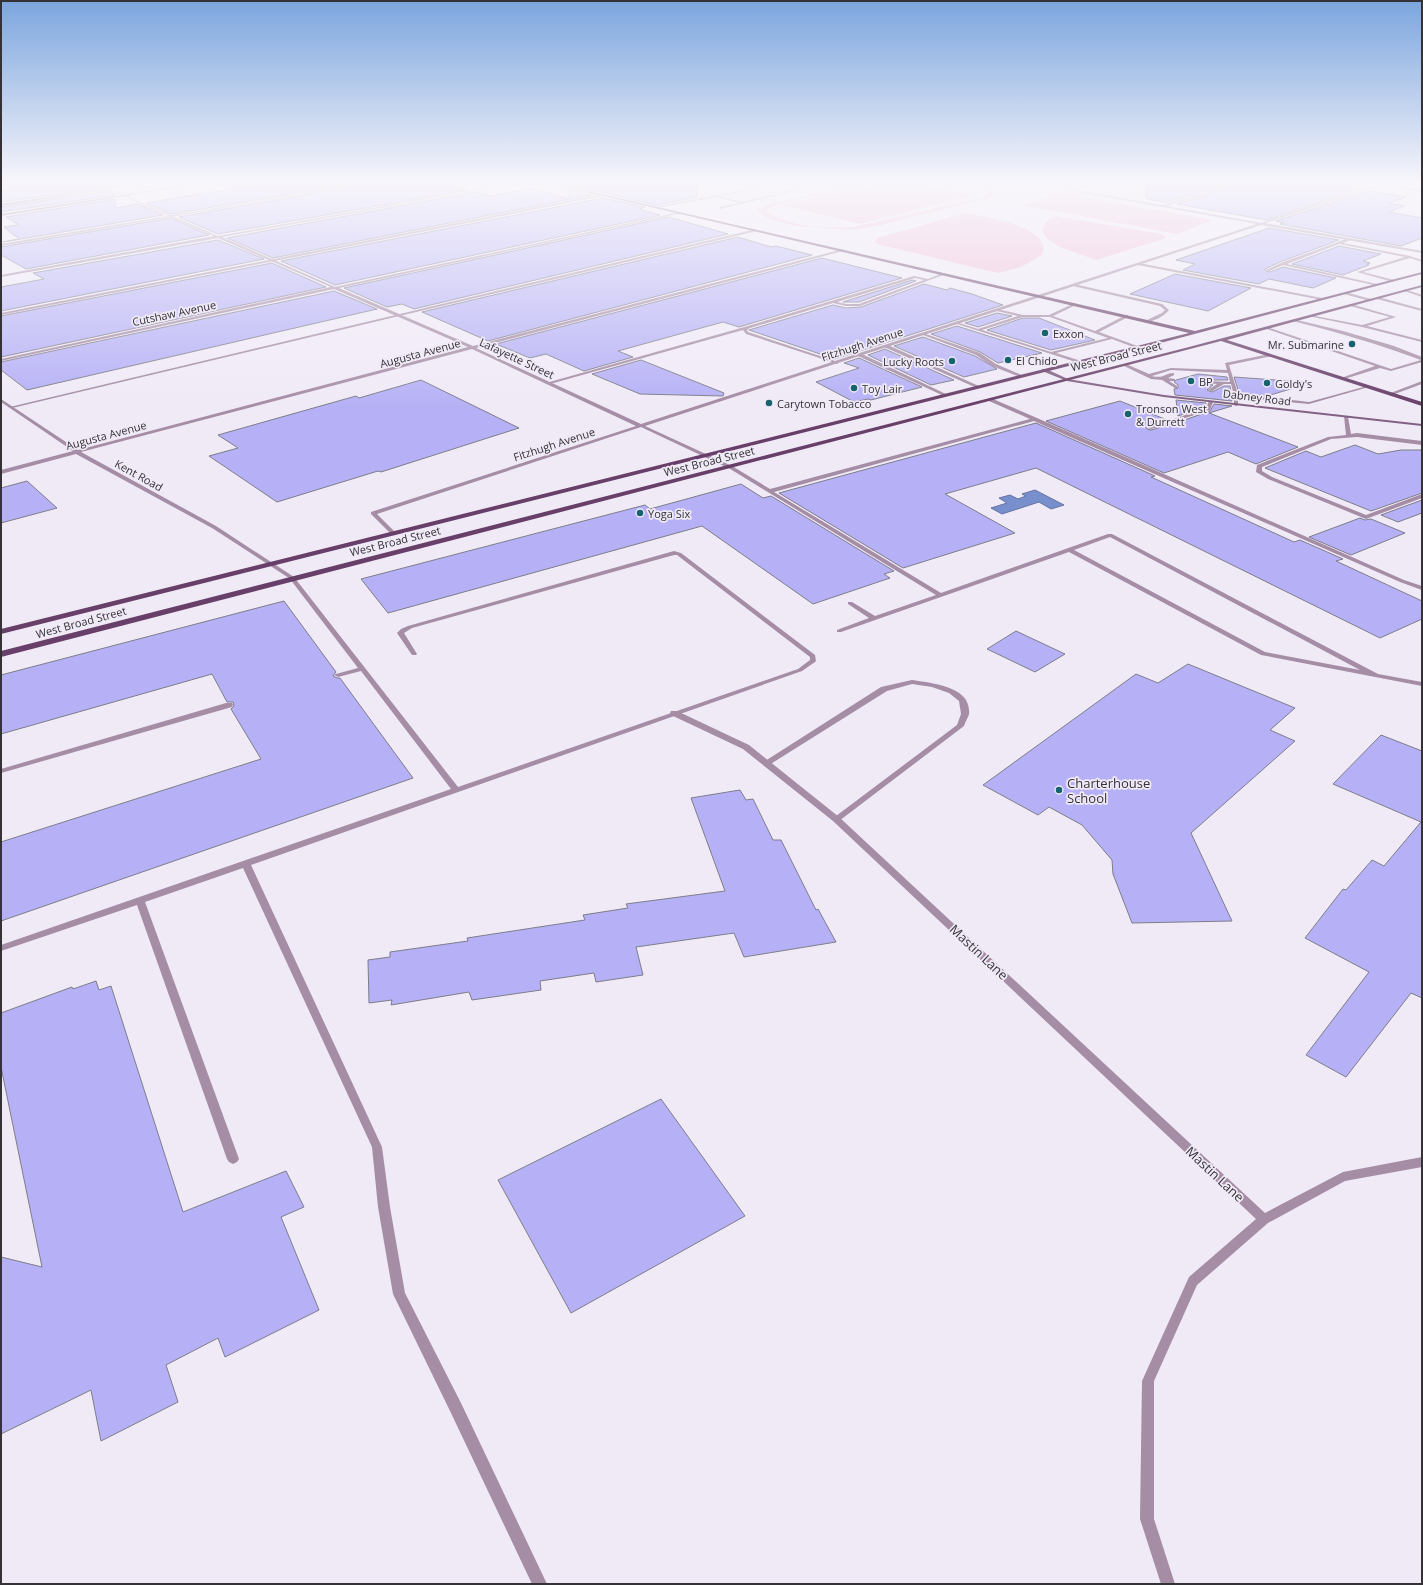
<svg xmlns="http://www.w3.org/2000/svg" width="1423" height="1585" font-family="'Open Sans',sans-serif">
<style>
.green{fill:#f0bdd7}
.water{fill:#788fce;stroke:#6473a1}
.building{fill:#b6b1f6;stroke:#7d7d89}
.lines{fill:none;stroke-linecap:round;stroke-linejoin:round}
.lane{fill:#a58da5;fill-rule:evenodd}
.street{fill:#a58da5;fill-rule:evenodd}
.secondary{fill:#826082;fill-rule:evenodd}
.primary{fill:#683f68;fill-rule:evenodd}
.poi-dot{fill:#16626d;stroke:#f0eaf7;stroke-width:1.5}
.labels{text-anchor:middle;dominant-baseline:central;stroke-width:3.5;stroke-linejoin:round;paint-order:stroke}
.far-street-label{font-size:11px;fill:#343237;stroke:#f0eaf7}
.far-poi-label{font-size:11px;fill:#343237;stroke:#f0eaf7;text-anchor:start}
.poi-label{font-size:13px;fill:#343237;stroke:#f0eaf7;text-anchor:start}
.street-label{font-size:13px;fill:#343237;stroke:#f0eaf7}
</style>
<rect width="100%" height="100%" fill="#f0eaf7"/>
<path class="green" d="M155,184h32l-43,7 -12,-2z
M856,184h12l-86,20 -14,5 -1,2c23,17 60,18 87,16l128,-30 7,-3 1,-3 -18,-7c10,0 21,1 27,9l-9,5 -113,28 -25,4 -56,-4 -24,-6 -8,-4 -7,-6 7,-4 9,-3z
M875,184h45l54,11 -114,29 -78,-19z
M1060,193l153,27 -36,14 -155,-29z
M965,213c18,3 89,14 77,42l-21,12 -23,6 -121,-29 -2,-3 3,-3z
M1056,216l106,18 4,4 -70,22 -36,-13 -14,-9 -4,-8c2,-8 7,-11 14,-14z"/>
<path class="water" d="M1035,490l29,15 -13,4 -12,-7 -37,12 -11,-6 16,-5 -8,-5 11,-3 8,4 8,-3 -4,-2z"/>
<path class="building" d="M2,184h93l6,4 -100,14v-11l10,-2z
M262,184h88l-179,30 -25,-11z
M364,184h83l20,6 -249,44 -39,-17 184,-32z
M571,184h125l1,13 -41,8 -85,-20z
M1147,184h83l-64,18 -20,-3z
M1240,184h87l31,5 -91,31 -90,-16z
M531,188l38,11 1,-9 21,5 -318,63 -46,-20 249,-46 13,4z
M108,191l7,4 -114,17v-5z
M1369,191l37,6 -18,6 16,3 -15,6 33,6v20l-21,8 -121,-22 4,-1 -8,-2z
M603,198l42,9 -6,2 21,6 -325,70 -54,-24z
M115,199l1,9 22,-4 25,11 -160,27 16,-3 -15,-12 15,-2 -13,-8z
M669,217l59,17 -314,75 -12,-5 -15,3 -43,-19z
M171,218l38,17 -183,34 -25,-14v-8z
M1269,228l70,12 -59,22 -15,7 1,2 4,1 13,-5 53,11 -23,10 -44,-9 -10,5 -76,-14 12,-6 -19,-4z
M738,237l33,10 5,-1 36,9 -324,86 -66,-29z
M218,240l46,19 -263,52v-24l43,-8 -11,-6z
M1339,246l42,8 -18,7 7,2 -3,1 2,1 -26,10 -51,-11z
M822,258l80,20 -163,49 -16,-5 -105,29 15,6 -49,14 -38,-17 -16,4 -34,-14z
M272,263l54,24 -325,70v-41z
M1175,274l76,14 -43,23 -78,-17z
M912,280l4,1 -57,21h-16z
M924,284l23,6 3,-2 22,6 31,11 -168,54 -86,-29 84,-25 13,3 15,-1z
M334,291l43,18 -350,81 -26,-20v-8z
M997,313l15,3 -34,11 -13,-4z
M1023,318h16l56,22 -44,10 -64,-20z
M957,326l85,27 -44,10 -18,-11 -49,-18z
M923,337l52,19 22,13 -33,8 -70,-31z
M885,349l69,31 -23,5 -63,-30z
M859,358l63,29 -51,13 -3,-1 -14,3 -38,-20 43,-14 -15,-5z
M641,360l83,33 -1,3 -83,-2 -48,-20z
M1198,374l29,3 1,3h-22l-2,3 9,2 -6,5 5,2 12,-6h6l2,15 -57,-6 -1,-6 4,-1v-3l-4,-3 2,-2z
M1234,377l69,5 1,3 -37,11 -28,-3z
M421,380l98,48 -138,44 -3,-1 -101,31 -68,-46 29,-8 -20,-13 138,-39 3,2z
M1176,400l30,3 -1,4 -27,9z
M1120,401l47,19 -21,7 1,2 4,1 23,-7 5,2v-3l31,-11 4,-7 18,2 -23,7 89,34 -42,17 -28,-12 -64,21 -118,-52z
M1036,423l119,53 -4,1 143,65 6,-2 43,19 -7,2 86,40v18l-42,19 -344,-170 -91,26 70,39 -112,35 -124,-75z
M1355,445l23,9 23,-4h21v43l-51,18 -106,-43 41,-17 15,6z
M27,481l30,27 -56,15v-35z
M741,484l22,14 8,-2 123,75 -10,3 6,4 -77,26 -111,-78 -314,87 -27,-34 284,-74 5,4z
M1422,500v13l-24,9 -17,-7z
M1360,518l5,2 6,-1 34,14 -54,22 -42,-18z
M284,601l52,71 -3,4 4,2h3l73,100 -412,143v-79l260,-83 -30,-50 3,-3 -1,-4h-6l-15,-28 -211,60v-59z
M1016,631l49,23 -30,18 -48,-23z
M1188,664l107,44 -25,22 25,11 -104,92 41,88 -100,2 -19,-49 -1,-14 -30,-35 -33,-18 -11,8 -55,-30 153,-111 22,9z
M1381,735l41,16v247l-11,-5 -65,84 -40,-22 63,-83 -64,-34 38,-49 3,1 26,-30 12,6 37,-44 -88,-38z
M740,790l6,10 7,-1 20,41h8l35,70 2,-1 18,33 -92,15 -10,-24 -98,14 7,28 -47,7 -2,-9 -54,8 1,9 -69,10 -3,-8 -78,13 1,-5 -23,3 -1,-43 22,-3v-5l78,-11 -1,-3 118,-18 -2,-5 45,-7 -2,-4 99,-13 -34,-93z
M96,981l3,9 12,-4 72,226 103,-41 18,36 -23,10 38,93 -94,47 -7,-19 -52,27 12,37 -77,39 -10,-51 -90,44v-177l41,10 -41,-200v-54l71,-26 1,2z
M661,1099l84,117 -174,97 -73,-133z"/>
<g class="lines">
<path class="lane" d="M358,184h5l-362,62v-2z
M778,184h5l-64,12 23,6 76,-18h4l-102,25 -1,-2 20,-4 -22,-6 -61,11 -2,-1z
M1235,184h4l-77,23 -3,-1z
M602,194l1,2 -602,119v-2z
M756,229l1,2 -745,177 -2,-1z
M1349,238l1,2 -7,3 67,13 12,4v2l-12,-4 -47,14 31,8 -1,2 -36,-10 48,-15 -66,-13 -52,20 90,20 1,2 -95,-21 -14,6 -3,-1 15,-7z
M1139,263l183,35 2,1 -2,1 -184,-35z
M943,273l3,1 -86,32h-14l-13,-3 -83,25 -3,2 1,2 90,30v2l-92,-30 -3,-4 -193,54 -4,-1 202,-57 166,-50 14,3zM915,278l9,2 -65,24h-13l-9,-2z
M1074,284l88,20 7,6c-5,6 -14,11 -22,12v-2l15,-7 3,-3 -5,-4 -87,-20z
M1404,289l18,6v2l-18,-6z
M1345,292l26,7 1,1 -2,1 -26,-7z
M1378,297l44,12v2l-45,-12z
M1075,303l1,2 -23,11 42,15 31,-16h2v2l-29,15 41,15 -4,1 -24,-9 -56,14 25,8v2h-2l-125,-40 2,-1 22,7 40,-13 -21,-5v-2l26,6h26zM1023,317h27l58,21 -57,14 -69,-22z
M1351,304l45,13 -29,9 55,14v2l-60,-15 -54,-11 2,-1 52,10 28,-8 -40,-11z
M1293,319l50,12 51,15 28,11v5l-31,9 -11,-3 -39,12v-2l34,-12 -111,-38 3,-1 124,42 30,-9c-43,-16 -84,-28 -128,-39z
M923,333l57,20 16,11 28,12 -4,1 -28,-11 -16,-11 -53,-20z
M884,345h4l93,42 -4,1 -93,-41z
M858,354h4l86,41 -4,1 -86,-40z
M1270,354l2,1v1l-43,9 9,29 71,8 58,-16 2,1 -60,17 -71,-7v8l-2,1 -2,-1v-10l-3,-11h-7l-12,7 -4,-1 9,-6 -11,-1v-2l24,1 -2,-9 -57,-3 -19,6c13,3 12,-3 22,-3v2l-6,3 7,1v2h-6l8,5v2h-2l-13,-8 -11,-1 -29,-14 4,-1 23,10 22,-6 56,2 -2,-7z
M1422,381v3l-30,11 -4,-1z
M989,399h4l44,19 367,162 18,6v4l-22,-8 -366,-161 -260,71 167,101 167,-59h4l266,140 44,8v4l-161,-31 -192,-103 -228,80h-4v-2l32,-12 -21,-14v-2h4l23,14 61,-21 -209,-128 5,-1 38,23 260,-70 -41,-18zM1110,537l250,133 -95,-18 -191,-102z
M1209,401l4,1 -3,8 -59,19 -4,-1 59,-20z
M1344,416l4,1 3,17 6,-1 65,8v4l-65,-8 -26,2 -69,28v4l10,6 94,38 56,-21v4l-56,21 -98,-40 -12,-7 1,-7 71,-28 18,-2z
M674,551l7,2 134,102 1,6 -1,1 -13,9 -551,194 131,282 8,60 15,86 56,110 86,181h-15l-81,-171 -58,-119 -15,-87 -6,-60 -129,-279 -98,34 94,257 -2,3 -4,2 -4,-2 -2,-3 -90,-254 -136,46v-6l450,-156 -90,-118 -23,6 -4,-2 2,-1 22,-6 -68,-89v-2h4l164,210 340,-118 12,-9v-3l-133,-102h-3l-262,73 -8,5 13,21 -1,1h-4l-15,-22 4,-4 7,-3z
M912,680c19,3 60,6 57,34 -1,4 -4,8 -5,12l-125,95 -3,1 -4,-3 125,-94 4,-11 -2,-13 -10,-8 -17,-6 -20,-3 -25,7 -118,74h-3l-4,-2 119,-76z
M226,703h6l1,2 -1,2 -231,66v-4z"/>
<path class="street" d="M96,184h3l119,52 288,-52h5l-289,53 113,50 345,-75 2,1 -343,75 134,58 370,-97v2l-367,97 165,76 616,-200 -223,-40 40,6 19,-6h4l-20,6 184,33 117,-39 44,6v2l-40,-7 -117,38 157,28v2l-161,-28 -616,201 87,40v2h-4l-87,-41 -264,87 19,19 -3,2 -2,-1 -20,-20v-2l265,-86 -164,-77 -391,103 135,74 78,51v2l-2,1 -80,-52 -136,-74 -75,20v-4l72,-19 -72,-49v-3l77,51 390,-103 -134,-58 -333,72v-2l330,-72 -113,-49 -217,39v-2l213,-39z
M671,711h6l72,34 90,72 426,396 78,-41 79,-15v10l-77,14 -77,42 -71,62 -43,96v138l21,65h-14l-21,-65 2,-138 47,-104 67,-58 -423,-398 -90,-72 -72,-34 -1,-2z"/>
<path class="secondary" d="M136,184h6l-141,22v-2z
M194,184h6l-199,32v-2z
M1042,369h4l22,10 96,16 258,29v2l-258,-29 -97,-16 -25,-10z"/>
<path class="primary" d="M552,184h6l637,147 227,-59v2l-254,67 -1167,293v-5l1188,-296z
M1422,285v2l-195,53 195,62v4l-201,-65 -1220,316v-6l1188,-304z"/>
</g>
<linearGradient id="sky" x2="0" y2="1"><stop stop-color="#7ba5de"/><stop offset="0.45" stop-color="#f8f6fb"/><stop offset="1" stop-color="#f8f6fb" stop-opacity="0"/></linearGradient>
<rect width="1423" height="406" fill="url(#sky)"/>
<g class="poi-dot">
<circle cx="1045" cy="333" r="4"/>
<circle cx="1352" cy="344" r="4"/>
<circle cx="1008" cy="360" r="4"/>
<circle cx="952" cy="361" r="4"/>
<circle cx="1191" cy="381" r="4"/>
<circle cx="1267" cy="383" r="4"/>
<circle cx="854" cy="388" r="4"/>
<circle cx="769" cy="403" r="4"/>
<circle cx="1128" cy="414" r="4"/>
<circle cx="640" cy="513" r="4"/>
<circle cx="1059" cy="790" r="4"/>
</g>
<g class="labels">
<g class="far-street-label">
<text transform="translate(174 313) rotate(-12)">Cutshaw Avenue</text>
<text transform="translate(862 344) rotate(-18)">Fitzhugh Avenue</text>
<text transform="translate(420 353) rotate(-15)">Augusta Avenue</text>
<text transform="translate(1116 356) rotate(-14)">West Broad Street</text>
<text transform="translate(517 358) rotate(25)">Lafayette Street</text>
<text transform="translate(1257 397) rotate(7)">Dabney Road</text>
<text transform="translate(106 435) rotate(-15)">Augusta Avenue</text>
<text transform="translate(554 444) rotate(-18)">Fitzhugh Avenue</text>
<text transform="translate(709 461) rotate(-14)">West Broad Street</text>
<text transform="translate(139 475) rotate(29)">Kent Road</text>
<text transform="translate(395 541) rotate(-14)">West Broad Street</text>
<text transform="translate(81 622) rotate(-15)">West Broad Street</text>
</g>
<g class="far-poi-label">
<text x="1053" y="333">Exxon</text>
<text x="1344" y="344" text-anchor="end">Mr. Submarine</text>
<text x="1016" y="360">El Chido</text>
<text x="944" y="361" text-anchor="end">Lucky Roots</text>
<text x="1199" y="381">BP</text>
<text x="1275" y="383">Goldy's</text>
<text x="862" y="388">Toy Lair</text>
<text x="777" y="403">Carytown Tobacco</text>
<text x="1136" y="408">Tronson West<tspan x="1136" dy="13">&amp; Durrett</tspan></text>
<text x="648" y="513">Yoga Six</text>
</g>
<g class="poi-label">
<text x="1067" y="783">Charterhouse<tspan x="1067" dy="15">School</tspan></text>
</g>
<g class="street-label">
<text transform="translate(979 952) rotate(43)">Mastin Lane</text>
<text transform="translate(1215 1174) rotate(43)">Mastin Lane</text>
</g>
</g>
<rect width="1423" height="1585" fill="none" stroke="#343237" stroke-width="4"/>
</svg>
